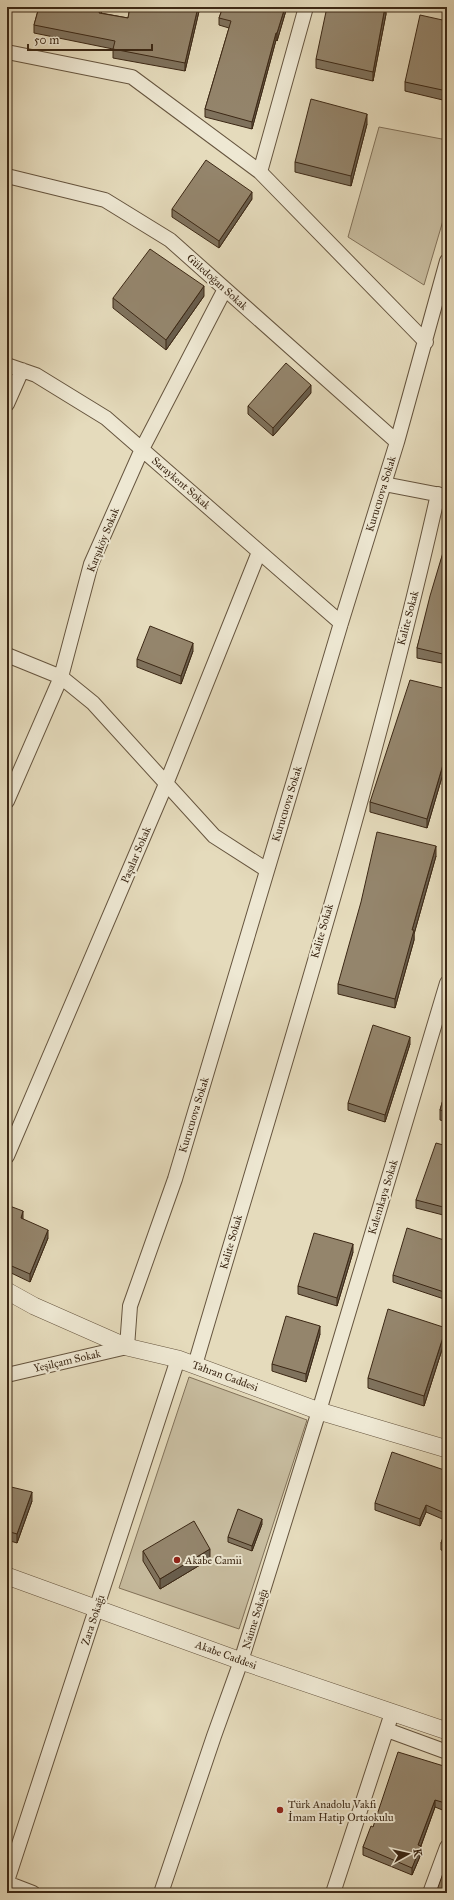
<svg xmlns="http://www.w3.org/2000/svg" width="454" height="1900" font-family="'IM FELL Great Primer',serif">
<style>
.green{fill:#c8bda0;stroke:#82725a}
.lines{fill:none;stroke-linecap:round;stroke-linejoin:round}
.minor-casing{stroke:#66553f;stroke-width:16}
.tertiary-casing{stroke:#66553f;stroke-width:18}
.minor{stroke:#eee8d3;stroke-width:14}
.tertiary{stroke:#eee8d3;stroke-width:17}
.wall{fill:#7f725d;stroke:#3c2815}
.shaded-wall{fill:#685d4c;stroke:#3c2815}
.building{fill:#94856c;stroke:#3c2815}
.poi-dot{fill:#8f2418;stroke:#eee8d3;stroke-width:1.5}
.labels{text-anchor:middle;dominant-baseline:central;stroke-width:4;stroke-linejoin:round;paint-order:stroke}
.street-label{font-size:11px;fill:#3c2815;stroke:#eee8d3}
.poi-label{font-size:11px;fill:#3c2815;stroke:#eee8d3;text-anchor:start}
</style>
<rect width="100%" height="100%" fill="#e5dbbc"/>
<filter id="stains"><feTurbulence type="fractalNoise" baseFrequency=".005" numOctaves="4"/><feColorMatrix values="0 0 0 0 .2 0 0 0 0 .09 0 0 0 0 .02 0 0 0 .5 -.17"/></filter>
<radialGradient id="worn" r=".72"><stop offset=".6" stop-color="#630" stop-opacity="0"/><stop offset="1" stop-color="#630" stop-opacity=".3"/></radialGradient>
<path class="green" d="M379,127l68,13v67l-23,78 -76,-48z
M189,1377l118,43 -68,209 -120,-41z"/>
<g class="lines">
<g class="minor-casing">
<path id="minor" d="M7,52l125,25 128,95 166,170
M260,172l46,-165
M7,176l98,24 65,40 227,202
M7,365l29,10 70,43 235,205
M7,404l15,-34
M384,484l62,12
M7,655l54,22 32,26 121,133 53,34
M7,801l54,-124 30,-113 51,-115 83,-160
M7,1156l159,-372 93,-232
M195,1365c85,-289 177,-577 243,-871
M7,1375l120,-28 3,-41 45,-127 166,-556 56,-181 50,-181
M387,1730l60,22
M7,1881l171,-522
M7,1883l26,10
M161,1893l53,-157 27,-75 78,-250 128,-428
M333,1893l59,-180
M430,1893l17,-46"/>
</g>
<g class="tertiary-casing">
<path id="tertiary" d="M7,1291l27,15 93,41 51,12 141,52 128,38
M7,1576l234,85 206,70"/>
</g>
<use href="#minor" class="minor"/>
<use href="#tertiary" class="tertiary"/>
</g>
<path class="wall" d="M39,7h64l-2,6 27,5 2,-11h70l-15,64 -72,-13v-9l-79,-16v-8z
M223,7h64l-10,34 -1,-1 -24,89 -47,-12v-8l24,-81 -10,-3v-7z
M386,7v7l-13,67 -57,-13v-9z
M447,21v80l-42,-10v-9z
M367,124l-16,62 -56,-14v-10z
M252,199l-33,49 -47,-31v-8z
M204,296l-38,54 -53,-42v-10z
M311,393l-38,43 -25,-22v-8z
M447,539v125l-30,-6v-10z
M193,651l-12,33 -44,-17v-8z
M447,689v71l-20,68 -57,-16v-10z
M436,856l-22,78v6l-19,68 -57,-14v-10z
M410,1044l-25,78 -37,-12v-7z
M447,1086v36l-7,-2v-10z
M447,1146v70l-31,-8v-8z
M7,1205l16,14 25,19 -18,44 -23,-11z
M447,1241v59l-54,-18v-7z
M353,1252l-16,54 -39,-12v-8z
M320,1334l-14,48 -34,-11v-7z
M446,1337l-22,69 -56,-18v-10z
M447,1471v50l-21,-9 -6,14 -45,-16v-7z
M7,1486l25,15 -15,42 -10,-3z
M262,1524l-10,27 -24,-9v-5z
M447,1527v25l-6,-2v-7z
M143,1551l67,8 -50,30 -17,-28z
M447,1767v39l-2,5 -10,-4 -14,39v8l-9,21 -49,-20v-8l10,-20z"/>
<path class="shaded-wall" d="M101,7h2l-4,14v-8z
M198,7h2l-15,64v-8z
M285,7h2l-10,34v-8z
M385,7l1,7 -13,67v-9z
M276,33v7l-24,89v-7z
M367,114v10l-16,62v-10z
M252,192v7l-33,49v-7z
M204,286v10l-38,54v-10z
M311,385v8l-38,43v-8z
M193,643v8l-12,33v-8z
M447,751v9l-20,68v-9z
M436,846v10l-22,78v6l-19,68v-9l17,-69z
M410,1037v7l-25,78v-7z
M23,1211v8l-2,-1z
M48,1230v8l-18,44v-8z
M353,1244v8l-16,54v-8z
M320,1326v8l-14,48v-8z
M446,1328v9l-22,69v-10z
M32,1492v9l-15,42v-9z
M426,1505v7l-6,14v-7z
M262,1519v5l-10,27v-5z
M210,1549v10l-50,30v-10z
M447,1798v8l-2,5v-8z
M435,1800v7l-16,44 2,-5v8l-9,21v-7l6,-23z"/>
<path class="building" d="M39,7h62l-2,6 29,5 2,-11h68l-13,56 -72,-14 2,-8 -81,-16z
M223,7h62l-8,26h-1l-24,89 -47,-13 26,-88 -12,-3z
M327,7h58l-12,65 -57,-13z
M420,15l27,6v70l-42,-9z
M311,99l56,15 -16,62 -56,-14z
M206,160l46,32 -33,49 -47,-32z
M150,249l54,37 -38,54 -53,-42z
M286,363l25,22 -38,43 -25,-22z
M447,539v116l-30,-7 13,-52z
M150,626l43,17 -12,33 -44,-17z
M410,680l37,9v62l-20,68 -57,-17z
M377,832l59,14 -24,84h2l-19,69 -57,-15 23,-82z
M373,1025l37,12 -25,78 -37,-12z
M447,1086v26l-7,-2z
M436,1143l11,3v62l-31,-8z
M7,1205l16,6 -2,7 27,12 -18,44 -23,-10z
M407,1228l40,13v52l-54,-18z
M314,1233l39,11 -16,54 -39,-12z
M388,1309l58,19 -22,68 -56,-18z
M286,1316l34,10 -14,48 -34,-10z
M392,1452l55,19v43l-21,-9 -6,14 -45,-16z
M7,1486l25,6 -15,42 -10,-3z
M238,1509l24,10 -10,27 -24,-9z
M194,1521l16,28 -50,30 -17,-28z
M447,1527v18l-6,-2z
M398,1752l49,15v31l-2,5 -10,-3 -17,45 3,1 -9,22 -49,-21 8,-21 2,1z
M447,1862v31h-11z"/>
<g class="poi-dot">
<circle cx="177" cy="1560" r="4"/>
<circle cx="280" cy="1810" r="4"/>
</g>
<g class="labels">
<g class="street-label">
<text transform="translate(217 282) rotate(42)">Güledoğan Sokak</text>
<text transform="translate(181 483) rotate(41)">Saraykent Sokak</text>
<text transform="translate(381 494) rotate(-73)">Kurucuova Sokak</text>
<text transform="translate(103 540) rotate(-68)">Karşıköy Sokak</text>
<text transform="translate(408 618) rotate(-75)">Kalite Sokak</text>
<text transform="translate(287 804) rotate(-73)">Kurucuova Sokak</text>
<text transform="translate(136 855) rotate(-67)">Paşalar Sokak</text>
<text transform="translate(322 931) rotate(-74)">Kalite Sokak</text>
<text transform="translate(194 1115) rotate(-73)">Kurucuova Sokak</text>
<text transform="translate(383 1197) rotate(-73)">Kalemkaya Sokak</text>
<text transform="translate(231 1242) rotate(-74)">Kalite Sokak</text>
<text transform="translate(67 1361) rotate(-13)">Yeşilçam Sokak</text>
<text transform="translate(225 1376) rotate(20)">Tahran Caddesi</text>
<text transform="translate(255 1619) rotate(-73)">Naime Sokağı</text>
<text transform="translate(93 1620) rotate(-72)">Zara Sokağı</text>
<text transform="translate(226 1655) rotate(20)">Akabe Caddesi</text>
</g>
<g class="poi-label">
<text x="185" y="1560">Akabe Camii</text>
<text x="288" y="1804">Türk Anadolu Vakfı<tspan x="288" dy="13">İmam Hatip Ortaokulu</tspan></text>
</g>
</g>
<rect width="454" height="1900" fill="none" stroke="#e5dbbc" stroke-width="24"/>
<rect x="8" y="8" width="438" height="1884" fill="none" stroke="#3c2815" stroke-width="2"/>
<rect x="12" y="12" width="430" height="1876" fill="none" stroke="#3c2815"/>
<g transform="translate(408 1854) rotate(82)" stroke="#eee8d3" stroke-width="3" paint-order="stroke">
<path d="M0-3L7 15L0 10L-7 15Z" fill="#3c2815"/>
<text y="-6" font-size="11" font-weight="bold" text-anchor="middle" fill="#3c2815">K</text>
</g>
<path d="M28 44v6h124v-6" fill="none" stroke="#3c2815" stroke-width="2"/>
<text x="34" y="44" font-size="12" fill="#3c2815" stroke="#eee8d3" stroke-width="3" paint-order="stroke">50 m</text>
<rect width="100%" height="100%" filter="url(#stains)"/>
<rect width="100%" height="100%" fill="url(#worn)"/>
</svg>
